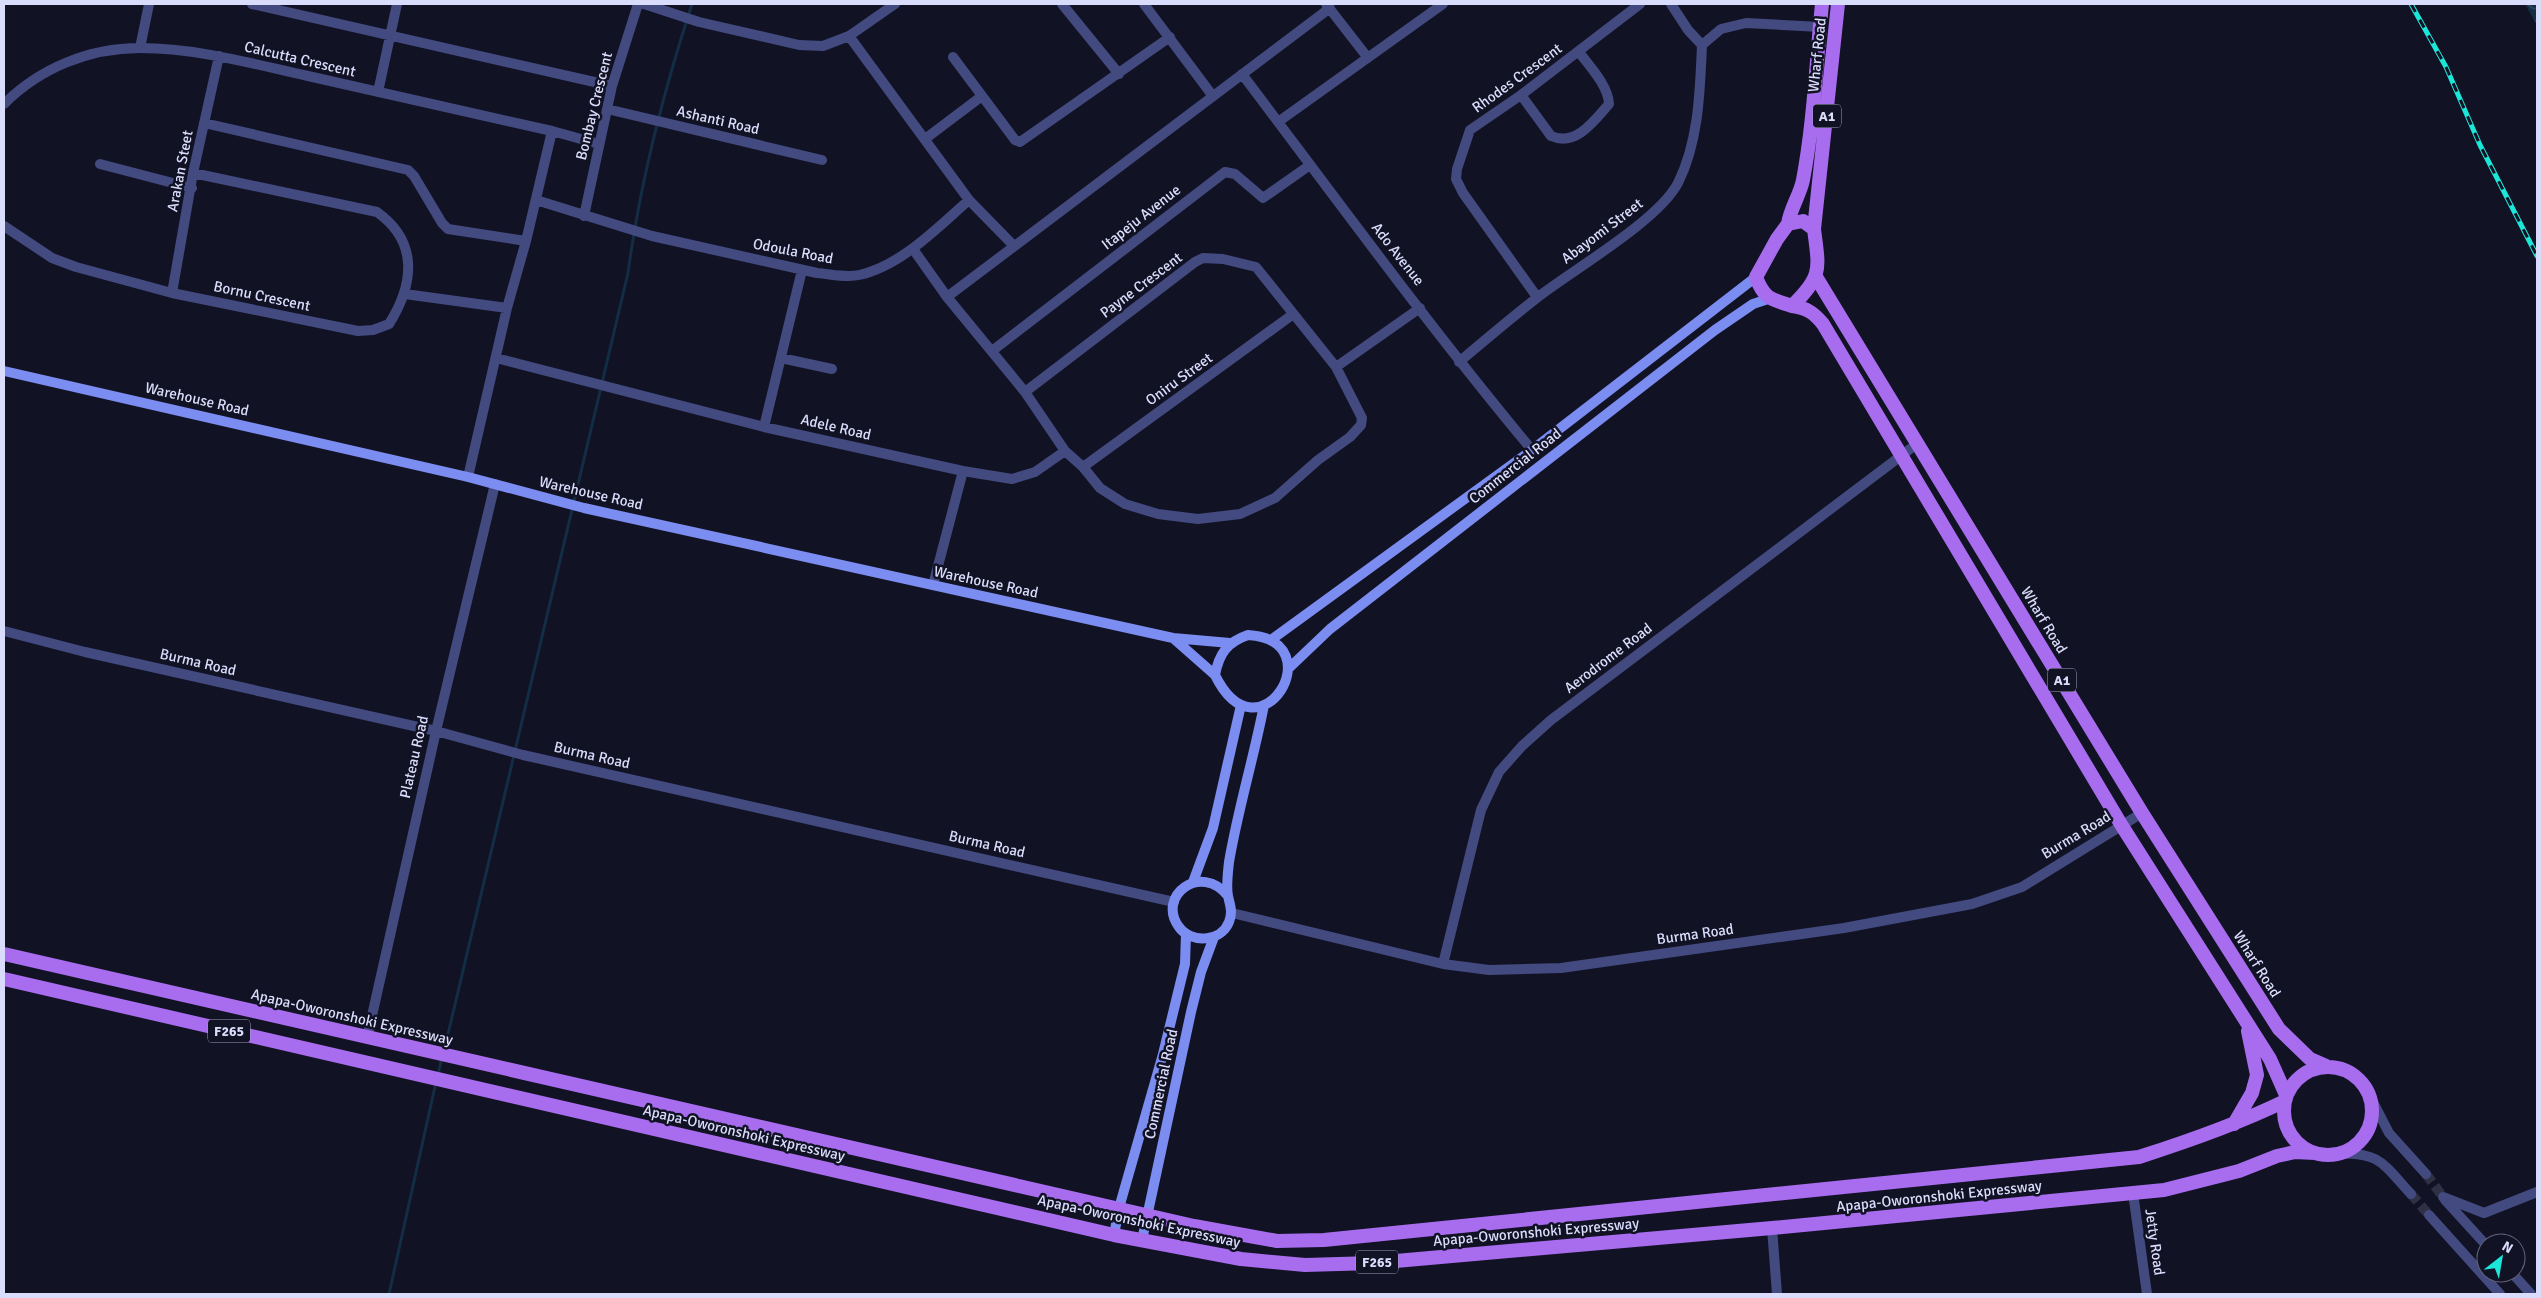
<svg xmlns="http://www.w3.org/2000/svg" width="2541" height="1298" font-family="Signika,sans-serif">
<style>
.water{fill:url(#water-waves)}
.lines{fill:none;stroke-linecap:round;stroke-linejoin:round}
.stream{stroke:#122d44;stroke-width:3}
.minor-tunnel{stroke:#303045;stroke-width:10;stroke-dasharray:10 5;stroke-linecap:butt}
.minor{stroke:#424a7f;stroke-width:10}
.tertiary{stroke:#424a7f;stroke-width:10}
.secondary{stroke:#7c8df1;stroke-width:10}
.primary{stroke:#a86def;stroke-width:14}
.rail-casing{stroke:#1be6d7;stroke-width:5}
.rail{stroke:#121225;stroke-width:3;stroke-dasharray:9;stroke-linecap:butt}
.labels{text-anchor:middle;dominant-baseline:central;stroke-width:5;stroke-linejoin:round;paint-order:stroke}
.shield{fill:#121225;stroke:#9e9fbb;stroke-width:1}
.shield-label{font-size:14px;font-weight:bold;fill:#dadcfb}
.street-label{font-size:15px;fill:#dadcfb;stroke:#121225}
</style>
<defs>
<pattern id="water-waves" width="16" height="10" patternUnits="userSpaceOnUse" patternTransform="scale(1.25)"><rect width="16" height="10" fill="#122d44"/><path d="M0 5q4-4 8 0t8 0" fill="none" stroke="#344b60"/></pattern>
</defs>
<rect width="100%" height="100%" fill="#121225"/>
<path class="water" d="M2525,4h12v21z"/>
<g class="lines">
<path class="stream" d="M444,1051l184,-778c12,-91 36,-183 64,-269
M438,1075l4,-18
M389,1294l47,-212"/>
<path class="minor-tunnel" d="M2426,1174l17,23
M2411,1194l18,21"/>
<path class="minor" d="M252,4l360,82
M644,4l55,18 100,23 24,1 26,-10 46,-32
M1062,4l57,70
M1144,4l68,91
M1326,4l42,54
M849,36l120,164 45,46
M1702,45l19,-16 25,-6 74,4
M140,48l9,-44
M953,57l62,83 5,2 150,-105
M1242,74c95,126 189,255 290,376
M378,92l19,-88
M1521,95l30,41c25,11 43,-15 58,-32 -1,-19 -19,-37 -30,-52
M4,104c36,-36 85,-56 136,-56 57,0 113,16 168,28 82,18 163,37 244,55l47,13
M607,109l215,51
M1278,122l165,-118
M204,123l204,47 6,6 28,47 6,6 78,12
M925,139l57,-43
M100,164l92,24
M536,200l116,36 165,37c14,1 29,5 42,2 42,-9 79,-48 110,-75
M584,216l28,-130 26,-82
M4,226l48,32 24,9 96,26 186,38 15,-1 16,-6c25,-40 30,-82 -12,-112l-184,-39
M913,249l34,48 78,95 40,59 18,16 17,21 25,16 33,10 40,5 42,-5 35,-16 43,-38 32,-23 11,-12 1,-7 -26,-51 -80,-100 -33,-8 -20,-1 -8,4 -170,130
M172,293l21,-120 26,-117
M405,294l102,14
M947,297l383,-289
M1537,297l-74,-104 -7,-14 1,-10 13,-39 51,-35 119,-91
M992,351l233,-179 10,2 28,24 47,-33
M496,358l268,69 199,44 49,8 23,-7 30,-21
M781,358l51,11
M1459,362c26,-22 52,-44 79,-65 36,-28 120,-76 140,-114 21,-42 22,-93 24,-138l-14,-15 -17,-26
M1336,367l84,-59
M764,427l38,-157
M1083,467l209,-152
M468,477l39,-169 19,-67 26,-110
M933,585l30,-114
M4,631l81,21 351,79 87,24 651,147
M1232,913l211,51 46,6 72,-2 283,-40 128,-24 50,-17 120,-74
M1443,964l38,-154 18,-38 23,-26 29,-26 367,-277
M367,1038l69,-307 59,-247
M2133,1193l14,101
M1772,1228l5,66"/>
<path class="tertiary" d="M2372,1100l17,33 37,41
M2337,1154c43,-3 47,11 74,40
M2443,1197l41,16 53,-21
M2445,1200l41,45
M2429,1215l71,79
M2512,1273l19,21"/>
<path class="secondary" d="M4,371l464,106 116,31 589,130 57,5
M1248,635c87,5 11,130 -33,40 4,-21 12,-33 33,-40z
M1173,638l42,37
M1271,640l261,-190 224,-173
M1288,669l42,-40 385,-299 38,-26 15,-5
M1193,882l20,-54 28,-123
M1228,896c-27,-34 -72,0 -49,31 12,17 42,15 50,-5 4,-10 1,-17 -1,-26 -2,-10 0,-24 1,-34 9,-53 25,-105 35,-157
M1114,1235l5,-27 44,-154 22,-90 1,-30
M1142,1240l49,-228 10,-40 13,-35"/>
<path class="primary" d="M1803,221l11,8c5,40 9,47 -22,77 -21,-7 -28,-7 -36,-29l21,-38 11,-15z
M1788,224c2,-15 12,-29 15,-44 11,-58 13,-117 19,-176
M1814,229l24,-225
M1816,277l326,536 137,216 31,30 16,7
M1792,306c15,2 22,7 31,18l299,502 148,233 16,36
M4,954l1190,272 83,15 47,-1 815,-83c50,-16 99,-33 146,-56
M4,979l1110,256 127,24 64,6 68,-2 399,-35 392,-38 75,-19 38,-15 18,-4 20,1
M2284 1111a44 44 0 1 1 88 0a44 44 0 1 1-88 0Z
M2234,1124l18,-31 5,-18 -9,-44"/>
<g class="rail-casing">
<path id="rail" d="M2411,4l35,63 34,78 57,111"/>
</g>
<use href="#rail" class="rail"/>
</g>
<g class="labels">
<g class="shield">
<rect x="1813" y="104.5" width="28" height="23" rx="4"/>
<rect x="2048" y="668.5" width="28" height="23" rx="4"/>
<rect x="208" y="1019.5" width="42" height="23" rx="4"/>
<rect x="1356" y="1250.5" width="42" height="23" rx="4"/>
</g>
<g class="shield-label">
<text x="1827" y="116">A1</text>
<text x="2062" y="680">A1</text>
<text x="229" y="1031">F265</text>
<text x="1377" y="1262">F265</text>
</g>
<g class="street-label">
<text transform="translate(1817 55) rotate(-84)">Wharf Road</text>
<text transform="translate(300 59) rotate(13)">Calcutta Crescent</text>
<text transform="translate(1517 78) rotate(-36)">Rhodes Crescent</text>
<text transform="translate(594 106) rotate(-76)">Bombay Crescent</text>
<text transform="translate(718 120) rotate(13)">Ashanti Road</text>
<text transform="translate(180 171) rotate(-79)">Arakan Steet</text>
<text transform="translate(1141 217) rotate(-38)">Itapeju Avenue</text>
<text transform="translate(1602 231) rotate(-37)">Abayomi Street</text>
<text transform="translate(793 251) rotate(11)">Odoula Road</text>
<text transform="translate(1398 254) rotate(52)">Ado Avenue</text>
<text transform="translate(1141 285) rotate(-37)">Payne Crescent</text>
<text transform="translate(262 296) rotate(12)">Bornu Crescent</text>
<text transform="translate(1179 379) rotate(-36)">Oniru Street</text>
<text transform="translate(197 399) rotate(13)">Warehouse Road</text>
<text transform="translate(836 427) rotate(13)">Adele Road</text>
<text transform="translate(1515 466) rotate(-38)">Commercial Road</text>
<text transform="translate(591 493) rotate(13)">Warehouse Road</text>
<text transform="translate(986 582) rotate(12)">Warehouse Road</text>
<text transform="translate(2044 620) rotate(59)">Wharf Road</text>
<text transform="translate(1608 658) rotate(-37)">Aerodrome Road</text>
<text transform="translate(198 662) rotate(13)">Burma Road</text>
<text transform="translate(592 755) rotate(13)">Burma Road</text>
<text transform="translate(414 757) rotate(-77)">Plateau Road</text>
<text transform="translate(2076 835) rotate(-31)">Burma Road</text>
<text transform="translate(987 844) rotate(13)">Burma Road</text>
<text transform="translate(1695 934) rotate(-8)">Burma Road</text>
<text transform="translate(2257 964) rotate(58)">Wharf Road</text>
<text transform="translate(352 1017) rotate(13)">Apapa-Oworonshoki Expressway</text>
<text transform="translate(1161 1084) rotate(-78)">Commercial Road</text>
<text transform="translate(744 1133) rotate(13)">Apapa-Oworonshoki Expressway</text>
<text transform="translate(1939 1196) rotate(-6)">Apapa-Oworonshoki Expressway</text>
<text transform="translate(1139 1221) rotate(12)">Apapa-Oworonshoki Expressway</text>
<text transform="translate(1536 1232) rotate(-5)">Apapa-Oworonshoki Expressway</text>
<text transform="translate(2155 1242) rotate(82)">Jetty Road</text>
</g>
</g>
<rect width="2541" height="1298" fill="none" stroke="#dadcfb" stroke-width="10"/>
<g transform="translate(2501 1258) rotate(31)"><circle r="24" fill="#121225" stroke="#62637b"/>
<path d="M0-4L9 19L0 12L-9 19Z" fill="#1be6d7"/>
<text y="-8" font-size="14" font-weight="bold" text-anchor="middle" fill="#dadcfb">N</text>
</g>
</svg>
